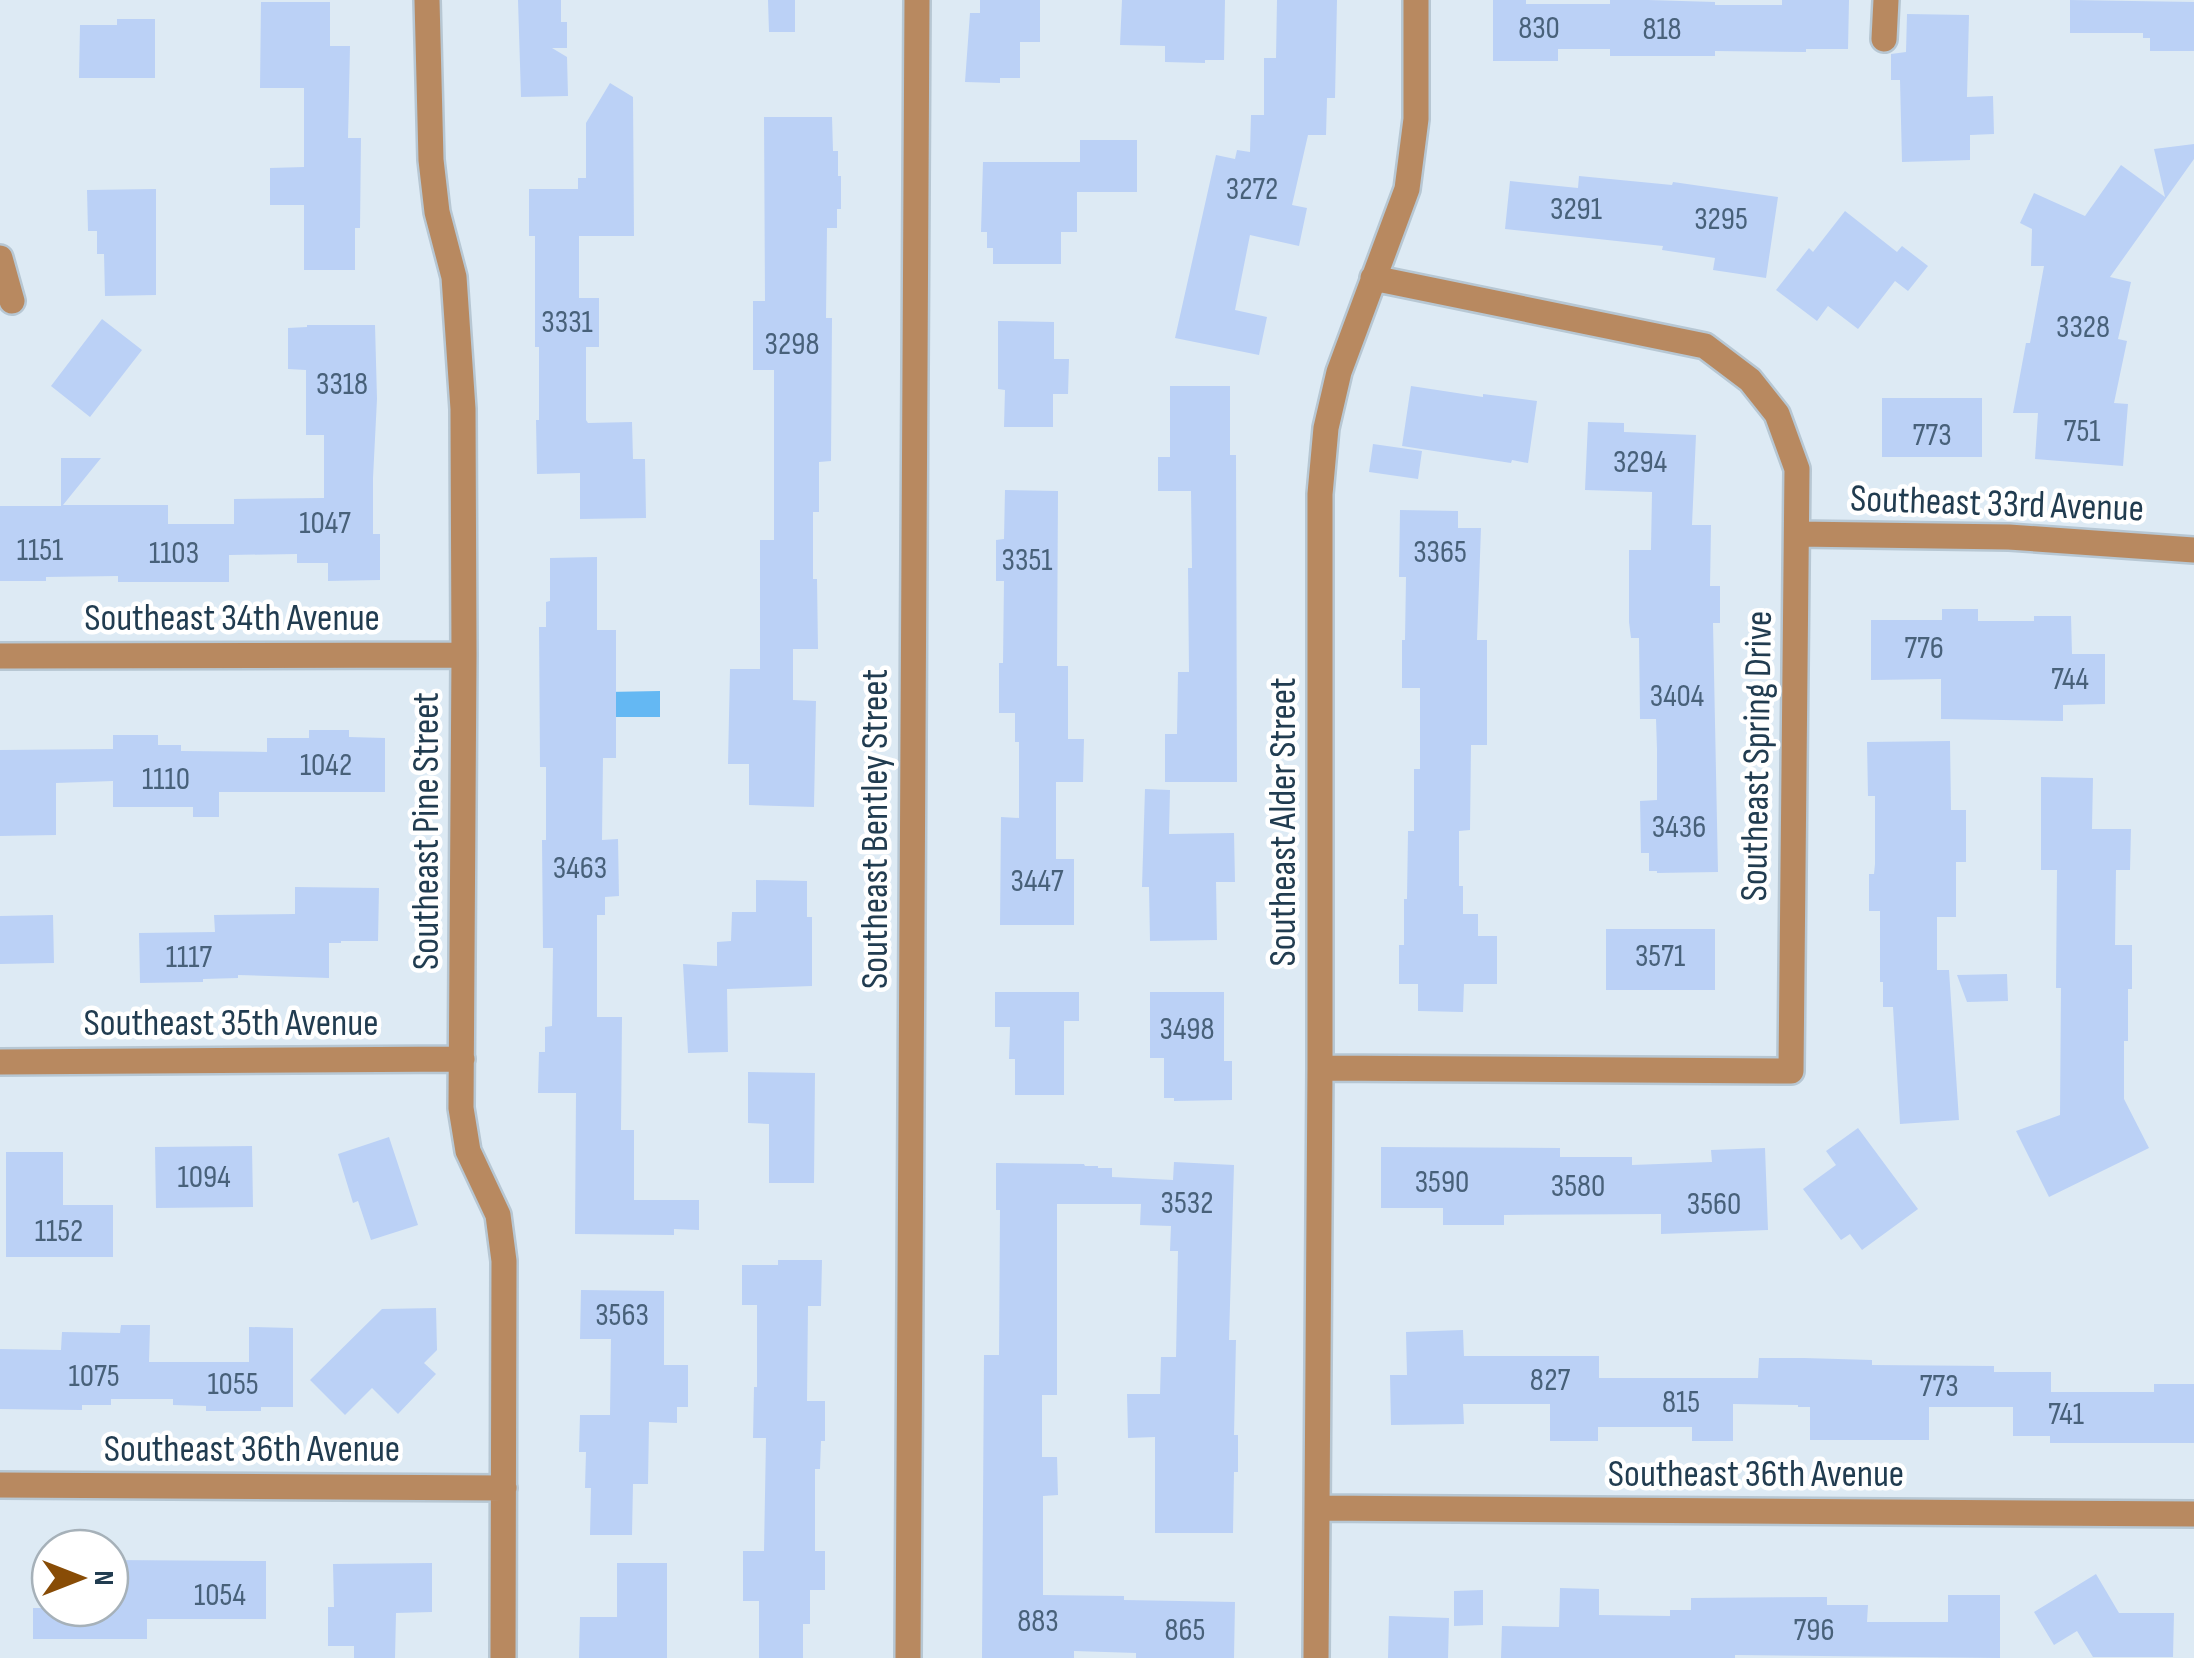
<svg xmlns="http://www.w3.org/2000/svg" width="2194" height="1658" font-family="'Sofia Sans Condensed',sans-serif">
<style>
.water{fill:#64b8f3}
.building{fill:#bbd1f6}
.lines{fill:none;stroke-linecap:round;stroke-linejoin:round}
.minor-casing{stroke:#b7c7d3;stroke-width:30}
.minor{stroke:#b88960;stroke-width:25}
.labels{text-anchor:middle;dominant-baseline:central;stroke-width:9;stroke-linejoin:round;paint-order:stroke}
.number-label{font-size:32px;fill:#48617a}
.street-label{font-size:38px;fill:#213c50;stroke:#fff}
</style>
<rect width="100%" height="100%" fill="#ddeaf4"/>
<path class="water" d="M660,691v26h-53v-25z"/>
<path class="building" d="M518,0h43v22h6v26h-15l15,9 1,39 -47,1z
M768,0h27v32h-26z
M980,0h60v42h-20v36h-20v5l-35,-1 5,-69h10z
M1122,0h103l-1,60h-19v3l-40,-1v-16l-45,-1z
M1277,0h60l-2,98h-8l-1,37h-18l-16,70 15,3 -8,38 -49,-11 -15,75 32,7 -8,38 -84,-17 41,-183 19,4 2,-9 13,2 1,-37h13v-57h12z
M1493,0h33v4h84v-4h38l67,2v3h67v-5h67l-1,49h-42v3l-91,-1v5h-105v-7h-52v12h-65z
M2070,0l124,2v49h-44v-13h-7v-5h-73z
M261,2h69v44h20l-2,92h13l-1,90h-5v42h-51v-65h-34v-37l34,-1v-79h-44z
M1907,14l62,1 -2,82 26,-1 1,38 -24,1v25l-68,2 -2,-82h-9v-26l15,-2z
M117,19h38v59h-76l1,-53h37z
M610,83l23,14 1,139h-55v62h20v49h-13v73l2,3 44,-1 1,37h12l1,59 -66,1v-46l-43,1 -1,-54h3v-73h-4v-111h-6v-47h49v-11h8v-55z
M764,117h68l1,34h5v25h3v33h-4v19h-10l-1,90h6l-1,143 -12,1v50h-6v67h4l1,70h-25v51l23,1 -2,106 -65,-2v-41h-21l2,-95h30v-129h14v-170h-21v-69h12z
M1080,140h57v52h-60v40h-16v32h-68v-16h-6v-16h-6l2,-70h97z
M2194,144v15l-84,118 21,5 -13,57 9,2 -13,62 14,1 -5,62 -88,-7 3,-46h-25l13,-70h4l14,-77h-13l1,-37 -12,-6 14,-30 51,23 36,-51 44,32 -11,-48z
M1579,176l93,9 1,-3 105,15 -12,81 -53,-8 2,-12 -53,-8 1,-4 -158,-17 5,-48 68,7z
M156,189v106l-51,1 -1,-42h-7v-23h-9l-1,-41z
M1845,211l52,41 5,-6 26,20 -20,25 -13,-10 -37,48 -30,-23 -11,15 -41,-31 33,-42 4,4z
M102,319l40,31 -52,67 -39,-31z
M998,321l56,1v37h15l-1,35h-15v33h-49l1,-37 -7,-1z
M307,325h68l2,74 -4,79v56h7v46l-52,1v-18h-31v-9l-68,1v27h-111v-6l-72,1v4h-46v-75h61v-48h40l-38,47h105v19h66v-25l90,-1v-63h-18v-65l-18,-1v-41l19,-1z
M1170,386h60v69h6l1,327h-72v-48h12l1,-62h11l-1,-104h4l-1,-77h-33v-34h12z
M1411,386l72,11v-3l54,7 -9,62 -16,-3 -1,3 -109,-17z
M1882,398h100v59h-100z
M1588,422l36,1v9l72,3 -4,90h19l-1,61h10v37h-7l5,249 -61,1v-2h-8v-18h-8l-1,-52 17,-1v-51l-1,-30h-16l-1,-81h-8l-2,-16v-72h22l1,-58 -67,-2z
M1373,444l49,7 -4,28 -49,-7z
M1005,490l53,1 -1,175h11v73h16l-1,43h-27v77h18v66h-74l1,-108 18,1v-76h-4v-29h-16v-50h4l1,-82h-8v-41l8,-1z
M1400,510l58,1v17h23l-4,112h10v105h-16l-1,85 -11,1v55h4v28h15v22h19v48h-33l-1,28 -45,-1v-27h-19v-39h5v-46h3l1,-68h6v-62h6v-81h-18v-48h3l1,-63h-7z
M597,557v73h19v128h-13l-1,82 16,-1 1,57 -14,1v18h-8v102h25l-1,113h13v70h65v30l-25,-1v6l-99,-1 1,-141h-38l1,-41h6v-25l7,-1 1,-78h-10l-1,-108h4v-73h-6l-1,-140h7v-25l4,-1v-43z
M1942,609h36v12h56v-5h37l1,38h33v50l-42,1v16l-122,-2v-40l-70,1v-60h71z
M309,730h40v7l36,1v54h-166v25h-26v-10h-80v-26l-57,2v52l-56,1v-86l113,-1v-14h45v10h23v6l86,1v-14h42z
M1950,741l1,69h15v52h-10v55h-19v53h12l10,150 -59,4 -7,-117h-10v-25h-3v-71h-11v-37h5l1,-10v-68h-7l-1,-54z
M2041,777l52,1 -1,51h39l-1,41h-14l-1,75h17v44h-4v52h-4v58l25,49 -100,49 -33,-66 44,-16 1,-127h-5l1,-118h-16z
M1145,789l25,1 -1,44 65,-1 1,49h-19l1,58 -67,1 -1,-54h-7z
M756,880l51,1v36h5v69l-85,3 1,63 -40,1 -5,-89 34,2v-24l14,-1 1,-29h24z
M295,887l84,1 -1,53h-37v2h-12v35l-91,-3v3l-35,1v3l-63,1 -1,-50 76,-1 -1,-17 81,-1z
M53,915l1,48 -54,1v-48z
M1606,929h109v61h-109z
M2007,974l1,27 -41,1 -10,-27z
M995,992h84v29h-15v74h-49v-36h-6l1,-32h-15z
M1150,992h74v69h8v39l-58,1v-3h-10v-40h-14z
M748,1072l67,1 -1,110h-45v-59l-21,-1z
M1858,1128l60,81 -56,41 -12,-16 -9,6 -38,-51 33,-24 -10,-14z
M389,1137l29,88 -47,15 -13,-39 -5,2 -15,-49z
M252,1146l1,61 -97,1 -1,-61z
M1381,1147l179,1v9h72v8l80,-3 -1,-12 54,-2 3,82 -107,4v-20l-157,1v10h-61v-17h-62z
M6,1152h57v53h50v52h-107z
M1174,1162l60,3 -5,175h7l-2,95h4v37h-4l-1,61h-78v-96l-27,1 -1,-44h33l1,-37h15l2,-106h-8l1,-25 -31,-1 1,-21h-84v191h-15v62h15l1,38 -15,1v99l81,1v4l111,2 -1,56h-98v-5l-62,-2v7h-92l2,-303h15l1,-145h-4v-47l88,1 1,2h13v2h14v9l61,3z
M778,1260h44l-1,46h-13l-1,95h18v40h-4l-1,28h-5v82h10v39h-15v34h-7v34h-44v-57h-16v-50h21l2,-113h-13l1,-51h3v-82h-15v-40h36z
M581,1290l83,1v74h24v42h-11v16l-28,-1 -1,62h-15l-1,51h-42l1,-47h-6l1,-36h-7l1,-37h30l1,-76h-31z
M436,1308l1,42 -13,13 12,11 -38,40 -26,-26 -27,27 -35,-35 72,-71z
M121,1325h29l-1,37h100v-35l44,1v79h-32v4h-55v-5l-33,-1v-6h-62v6h-29v5l-82,-1v-60l61,1 1,-18 58,1z
M1463,1330l1,26h135v22h159l1,-20h45l68,2v5l122,1v6h57v20h103v-8h40v59h-144v-7h-37v-29h-84v33h-119v-33h-12v-2l-65,-1v37h-41v-14h-94v14h-48v-37h-87l1,20 -73,1 -1,-50h17l-1,-43z
M110,1560l156,1v58h-119v20h-114v-31h77z
M432,1563v49l-36,1 -1,45h-41v-12h-26v-39h6l-1,-43z
M617,1563h50v95h-88l1,-41h37z
M2096,1574l23,39h55l-1,44h-80l-16,-26 -23,14 -20,-33z
M1560,1588l39,1v26l71,1v-6h21v-12l136,-1v8h41l-1,17h81v-27h52v63l-265,-3v3h-234l1,-32 57,1z
M1483,1590v35l-29,1v-35z
M1389,1616l60,2 -1,40h-60z"/>
<g class="lines">
<g class="minor-casing">
<path id="minor" d="M427,0l4,160 6,52 17,65 9,132 1,246 -3,453 7,43 30,64 6,46 -1,397
M1884,39l2,-39
M0,258l12,43
M1797,534l212,3 185,13
M0,656l464,-1
M0,1062l462,-3
M1320,1068l471,3 6,-602 -20,-55 -27,-34 -45,-34 -332,-68
M0,1485l504,3
M1317,1508l877,6
M908,1658l9,-1658
M1316,1658l4,-590v-574l6,-66 13,-56 68,-183 9,-70v-119"/>
</g>
<use href="#minor" class="minor"/>
</g>
<g class="labels">
<g class="number-label">
<text x="1539" y="28">830</text>
<text x="1662" y="29">818</text>
<text x="1252" y="189">3272</text>
<text x="1576" y="209">3291</text>
<text x="1721" y="219">3295</text>
<text x="567" y="322">3331</text>
<text x="2083" y="327">3328</text>
<text x="792" y="344">3298</text>
<text x="342" y="384">3318</text>
<text x="2082" y="431">751</text>
<text x="1932" y="435">773</text>
<text x="1640" y="462">3294</text>
<text x="325" y="523">1047</text>
<text x="40" y="550">1151</text>
<text x="1440" y="552">3365</text>
<text x="174" y="553">1103</text>
<text x="1027" y="560">3351</text>
<text x="1924" y="648">776</text>
<text x="2070" y="679">744</text>
<text x="1677" y="696">3404</text>
<text x="326" y="765">1042</text>
<text x="166" y="779">1110</text>
<text x="1679" y="827">3436</text>
<text x="580" y="868">3463</text>
<text x="1037" y="881">3447</text>
<text x="1660" y="956">3571</text>
<text x="189" y="957">1117</text>
<text x="1187" y="1029">3498</text>
<text x="204" y="1177">1094</text>
<text x="1442" y="1182">3590</text>
<text x="1578" y="1186">3580</text>
<text x="1187" y="1203">3532</text>
<text x="1714" y="1204">3560</text>
<text x="59" y="1231">1152</text>
<text x="622" y="1315">3563</text>
<text x="94" y="1376">1075</text>
<text x="1550" y="1380">827</text>
<text x="233" y="1384">1055</text>
<text x="1939" y="1386">773</text>
<text x="1681" y="1402">815</text>
<text x="2066" y="1414">741</text>
<text x="220" y="1595">1054</text>
<text x="1038" y="1621">883</text>
<text x="1185" y="1630">865</text>
<text x="1814" y="1630">796</text>
</g>
<g class="street-label">
<text transform="translate(1997 504) rotate(2)">Southeast 33rd Avenue</text>
<text x="232" y="618">Southeast 34th Avenue</text>
<text transform="translate(1757 756) rotate(-89)">Southeast Spring Drive</text>
<text transform="translate(1283 822) rotate(-90)">Southeast Alder Street</text>
<text transform="translate(875 829) rotate(-90)">Southeast Bentley Street</text>
<text transform="translate(426 831) rotate(-90)">Southeast Pine Street</text>
<text x="231" y="1023">Southeast 35th Avenue</text>
<text x="252" y="1449">Southeast 36th Avenue</text>
<text x="1756" y="1474">Southeast 36th Avenue</text>
</g>
</g>
<g transform="translate(80 1578) rotate(90)"><circle r="48" fill="#ffffff" stroke="#a6b1b9" stroke-width="2.5"/>
<path d="M0-8L18 38L0 25L-18 38Z" fill="#884c06"/>
<text y="-15" font-size="28" font-weight="bold" text-anchor="middle" fill="#213c50">N</text>
</g>
</svg>
